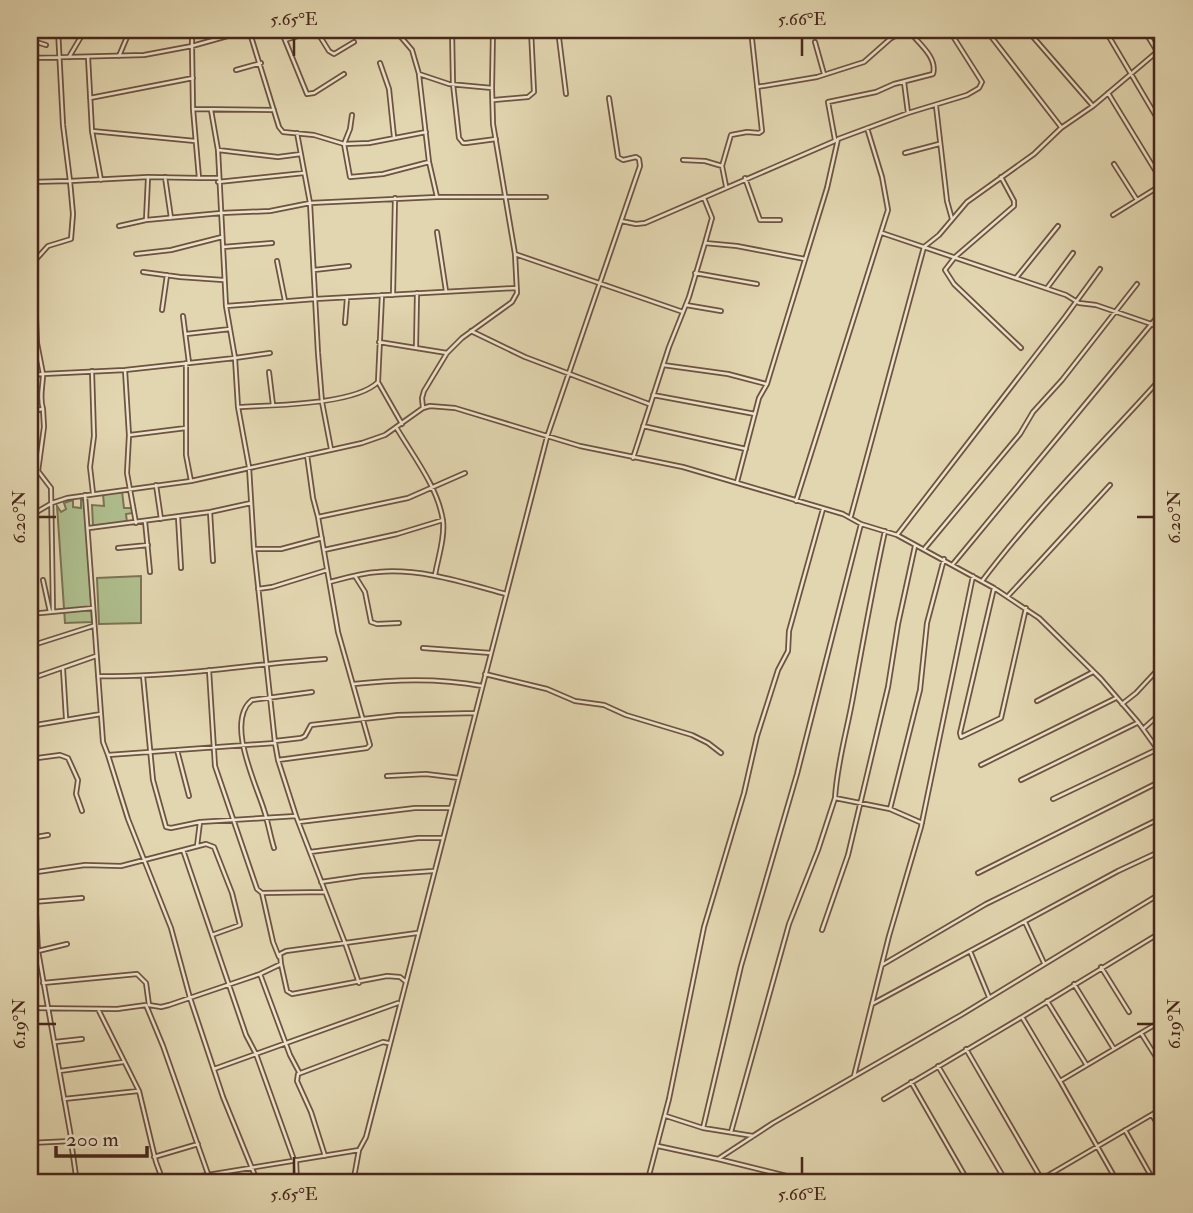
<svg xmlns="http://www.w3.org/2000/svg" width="1193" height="1213" font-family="'IM FELL Double Pica',serif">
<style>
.green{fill:#afbf8e;stroke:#7b7354;stroke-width:2}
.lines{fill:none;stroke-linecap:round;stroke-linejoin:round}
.minor-casing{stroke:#6e5340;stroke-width:6}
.minor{stroke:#ece4cc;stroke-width:2.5}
.ticks{fill:none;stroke:#47271a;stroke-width:2.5}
.neatline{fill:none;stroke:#47271a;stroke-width:2.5}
.ticks-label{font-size:18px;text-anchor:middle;fill:#47271a}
</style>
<rect width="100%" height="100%" fill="#e2d6b0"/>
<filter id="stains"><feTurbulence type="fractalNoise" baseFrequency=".00286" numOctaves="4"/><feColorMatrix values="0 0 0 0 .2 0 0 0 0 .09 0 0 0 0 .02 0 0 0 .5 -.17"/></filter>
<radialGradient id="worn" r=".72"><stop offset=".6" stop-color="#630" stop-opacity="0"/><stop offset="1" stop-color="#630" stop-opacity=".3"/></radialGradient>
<path class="green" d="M122,491l2,17h8l1,5 -7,1 1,8 -34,4 -1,-21 12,1 -1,-12z
M73,500v7l8,1v-8h5l6,122 -27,1 -8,-117 4,6 5,-3 -2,-6z
M141,576v47l-42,1 -2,-46z"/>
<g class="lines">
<g class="minor-casing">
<path id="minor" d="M58,30l5,95 7,56 78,-4 51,1
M249,30l30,97 4,5 31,3 30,9 25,-1 57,-11
M280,30l5,10 33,-10
M316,30l13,21 5,3 20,-12
M395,30l17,20 7,24 30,10 43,4 1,-58
M452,30l1,54 6,54 4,5h3l30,-4
M558,30l8,64
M986,30l75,97
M1027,30l66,76
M1105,30l58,98
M1144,30l19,31
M30,40l16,5
M285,40l22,54 7,-1 30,-19
M815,42l9,32
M119,56l11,-26
M69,57l16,-27
M88,57l4,74 9,49
M30,58l114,-3 48,-9v-16
M380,63l9,26 5,48
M236,70l25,-7
M419,75l10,87 8,35
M904,82l4,31
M757,87l60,-10 47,-15 26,-23 16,-9
M1108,93l55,90
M90,98l103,-20
M494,100l34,-3 6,-5 -3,-62
M936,106l11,95 5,18
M193,109l81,1
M211,110l7,40 8,156 9,52 35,-5
M352,115l-2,14 -6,15 6,33 33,-3 46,-12
M92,131l103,10
M297,133l13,70 8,150 4,49 9,47
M835,140l-7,-38 48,-10 18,-8 39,-10c5,-17 -16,-32 -25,-44
M218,150l60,7 23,-3
M905,153l34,-9
M683,160l22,1 17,5
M1114,164l23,36
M165,177l6,41
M1001,177l13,24v5l-59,51 -10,13 9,14 67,64
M218,178h-19l-6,-69 -1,-63 57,-16
M745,178l15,42h20
M30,182l40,-1 3,33 -2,25 -23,7 -18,20
M218,182l86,-9
M726,186l-4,-20 9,-31 16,-3 12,1 3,-2 -11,-101
M704,198l8,20 -7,25 32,3 68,13
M1113,215l50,-31
M30,219v11
M146,220l2,-42
M621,221l15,3 9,-1 192,-83
M119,226l27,-6 75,-7 49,-2 40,-8 127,-6h109
M437,232l9,59
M882,233l184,62 13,8 17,2 67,23
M30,247v15
M223,247l49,-4
M136,254l35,-4 51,-13
M515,254l168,58
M277,261l8,40
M314,270l35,-4
M143,272l37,5 43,3
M695,273l62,11
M30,277l5,17 2,49 6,31 82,-4 110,-12 3,49 11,60 5,82 21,194 3,17 18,56
M1016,278l42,-52
M1047,288l26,-35
M382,295l-4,87 24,42
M393,295l2,-97
M686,305l35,6
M226,306l89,-7 201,-11
M162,310l5,-35
M183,316l6,47
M345,323l2,-25
M471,331l54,26 124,47
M186,334l44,-5
M379,342l68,11
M416,348l1,-55
M186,363v92l5,26
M663,365l65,9 38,10
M125,370l4,65 -2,38 9,50
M92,371l2,65 -4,31 3,26
M269,372l4,33
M30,375l13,-1c0,12 -4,23 0,35l-13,2
M653,395l102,19
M239,407c33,-2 116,-2 139,-25
M423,408l-1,-10 2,-7 23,-38 15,-15 50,-36 5,-9 -2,-39 -22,-130 -1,-36
M43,409l1,18 -6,44 13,17 2,123
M643,426l103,23
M396,427c17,29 42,60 47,94 2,17 -5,37 -8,54
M130,435l56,-7
M633,458l36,-111 20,-50 16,-54
M737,482l22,-84 8,-14 10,-33 50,-163 11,-49 70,-26 59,-18 12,-7 3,-6 -33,-52
M156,485l5,34
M85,495l18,247 5,13 167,-12
M796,501l92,-291 -6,-33 -15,-49
M210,512l3,49
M30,516l22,-13 15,-5 124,-17 171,-38 23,-8 38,-27 7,-2 25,2 125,38 103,21 160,47 18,10 36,11 97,53 45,30 62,61 37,43 25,35
M851,516l73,-269 15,-12 28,-33 67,-48 27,-26 32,-22 65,-55
M178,517l3,51
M318,517l90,-19 57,-25
M145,521l5,51
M89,528l121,-16 41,-9
M885,531c-12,55 -22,110 -32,166 -6,34 -16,66 -18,101l55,11
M897,535l168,-218 35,-48
M118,548l30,-3
M925,548l95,-114 13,-22 29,-32 75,-96
M254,549h27l41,-11
M324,550l73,-16 46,-14
M953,564l210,-254
M355,576l10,16 6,30 6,2 22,-1
M43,580l7,32
M982,581c55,-73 120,-137 181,-205
M330,582c15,-4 31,-9 48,-10 43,-4 87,11 128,22
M994,588l-34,145 1,4 40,-19 25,-110
M258,589l14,-2 55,-17
M1008,596l102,-111
M30,614l63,-6
M30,646l63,-20
M423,648l68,5
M63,669l3,49
M209,670l6,96 42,123 5,4 63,-1
M485,674l62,15 28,12 29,4 22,10 66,20 16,8 13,10
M98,676c76,2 151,-12 227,-17
M143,676l10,104 13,47 5,1 29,-6 96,-6 49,127 72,-10
M30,679l66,-23
M354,684c42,-5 86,-6 128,2
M1037,701l56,-29
M1122,704l14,-11 27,-29
M30,726l71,-12
M1143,729l20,-18
M275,741l26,-3 4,-2 6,-11 87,-10 77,-2
M177,750l12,46
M108,755l20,64 43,109 19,70 33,99 35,86
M30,759l30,-4 8,3 10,22 -2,14 6,17
M278,760l89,-12 3,-3 -32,-113 -20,-115 -5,-19 -6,-43
M981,765l135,-67
M387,776l39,-2 33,4
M1021,780l116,-57
M1053,799l105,-50
M299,822l116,-14h35
M922,823l-32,-14 30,-119 7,-67 17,-64
M30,838l18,-3
M197,846l3,-24
M274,848c-4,-13 -6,-26 -10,-38 -8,-26 -39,-89 -12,-110l60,-8
M310,852l108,-14h24
M30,873l55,-8 36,1 62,-16
M978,873l185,-93
M321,882l41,-6 71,-5
M30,888l6,26 2,37 33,186v4l-41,2
M262,893l11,49 6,15
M33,902l49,-4
M1025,922l19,41
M822,930l26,-75 40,-168 10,-63 17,-78
M1158,934l5,9
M212,935l28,-10 -8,-32 -18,-46 -8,-3 -23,6 63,185 10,19 38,106
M38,951l29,-7
M970,951l19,46
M281,964l6,27 5,3 95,-18 13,1 5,4
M882,965l104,-61 177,-87
M1101,967l28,45
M260,974l30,81 9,17
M43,983l94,-9 9,9 3,22
M1074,984l40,65
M1047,1001l39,63
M872,1004l246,-133 45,-21
M149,1005l12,2 8,-2 91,-31 21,-10 -1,-10 6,-3 59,-8 14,40
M30,1008l87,1 29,-4 17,41 45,128 9,9
M98,1009l41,82 17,71 7,19
M1022,1017l141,-86
M1141,1033l22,35
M55,1042l27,-3
M966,1049l76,131
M938,1066l69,117
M214,1069l184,-66
M60,1071l63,-9
M854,1076l35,-140 32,-109 52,-251
M911,1082l58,101
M64,1099l74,-8
M884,1099l138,-82 38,64
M1152,1115l11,17
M666,1116l37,12 50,8
M703,1128l38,-162 56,-192 64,-250
M1125,1130l30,53
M731,1132l58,-208 29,-74 17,-52
M71,1141l6,42
M658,1146l60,13 55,-36 188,-108 202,-123
M325,1156l-14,-44 -14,-31 1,-7 85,-32 5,1
M154,1157l44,-13
M718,1159l97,24
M296,1160l1,23
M647,1181l9,2
M159,1183l200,-33 7,-13 181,-700 93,-271 -1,-7 -3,-2 -13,3 -5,-3 -9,-59
M353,1183l6,-33
M647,1183l22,-84 35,-172 40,-134 13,-57 21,-66 10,-19 1,-20 34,-122
M1035,1183l128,-75
M1118,1183l-58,-102 103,-61"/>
</g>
<use href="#minor" class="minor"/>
</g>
<path class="ticks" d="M294,38v18M802,38v18M38,517h18M1137,517h17M38,1024h18M1137,1024h17M294,1157v17M802,1157v17"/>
<rect width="1193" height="1213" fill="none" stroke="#e2d6b0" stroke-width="77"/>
<path d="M56 1146v10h91v-10" fill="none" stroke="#47271a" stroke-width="3.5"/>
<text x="66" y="1146" font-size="21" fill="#47271a" stroke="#ece4cc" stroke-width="5" paint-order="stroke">200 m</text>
<rect x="38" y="38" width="1116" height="1136" class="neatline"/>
<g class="ticks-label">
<text x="294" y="25">5.65°E</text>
<text x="802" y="25">5.66°E</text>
<text transform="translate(19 517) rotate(-90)" y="6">6.20°N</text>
<text transform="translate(1174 517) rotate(-90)" y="6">6.20°N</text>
<text transform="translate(19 1024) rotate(-90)" y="6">6.19°N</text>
<text transform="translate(1174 1024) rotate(-90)" y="6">6.19°N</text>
<text x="294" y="1200">5.65°E</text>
<text x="802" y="1200">5.66°E</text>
</g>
<rect width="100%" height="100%" filter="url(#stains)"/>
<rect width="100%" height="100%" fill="url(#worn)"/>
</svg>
